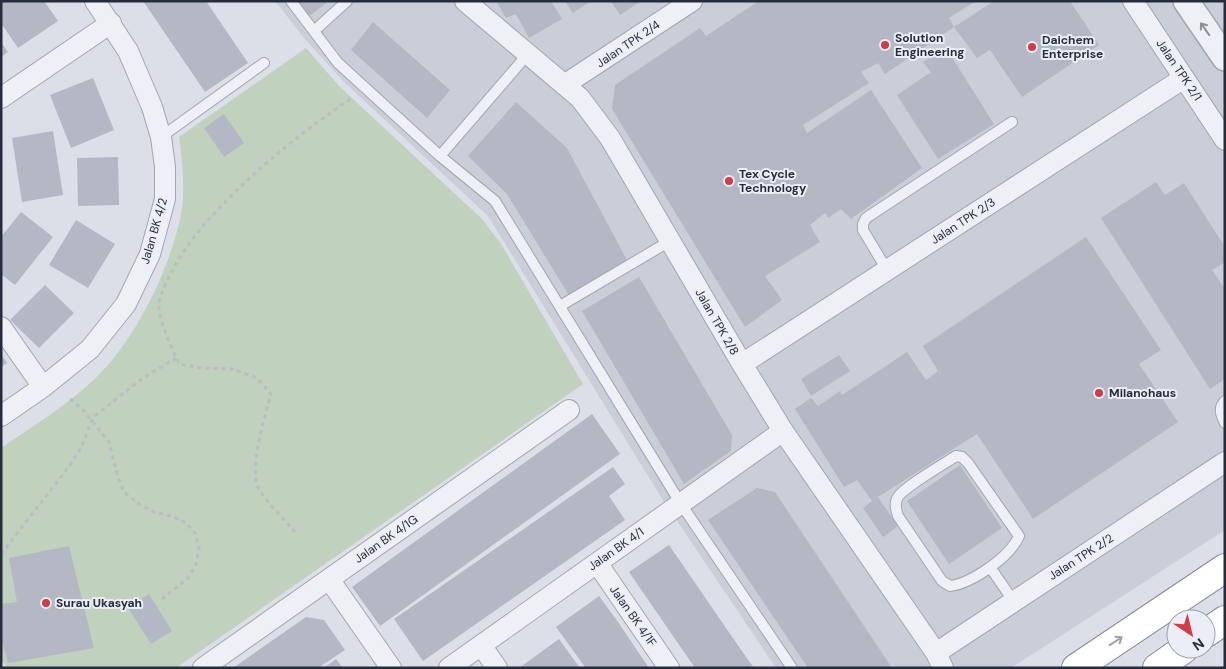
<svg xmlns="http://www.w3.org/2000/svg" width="1226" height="669" font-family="'DM Sans',sans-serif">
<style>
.built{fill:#caced9}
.green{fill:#c0d1bd}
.building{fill:#b3b8c4}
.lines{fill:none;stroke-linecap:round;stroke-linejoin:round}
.service-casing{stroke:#a1a6b1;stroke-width:12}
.minor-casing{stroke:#a1a6b1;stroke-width:22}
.tertiary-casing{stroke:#a1a6b1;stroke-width:28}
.trunk-casing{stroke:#838b9e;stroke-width:30}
.path{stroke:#babdc5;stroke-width:3;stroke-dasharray:4 4;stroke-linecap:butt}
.service{stroke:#eff0f5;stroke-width:10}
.minor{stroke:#eff0f5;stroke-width:20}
.tertiary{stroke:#eff0f5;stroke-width:25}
.trunk{stroke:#fff;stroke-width:28}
.oneway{stroke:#8a8e99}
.oneway2{stroke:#9da0a8}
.poi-dot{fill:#d13c47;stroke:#ebeef4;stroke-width:2}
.labels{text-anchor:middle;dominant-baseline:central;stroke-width:4;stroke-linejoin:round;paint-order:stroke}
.poi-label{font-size:12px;font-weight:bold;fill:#252c3d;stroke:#ebeef4;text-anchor:start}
.street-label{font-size:12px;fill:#252c3d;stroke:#ebeef4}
</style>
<rect width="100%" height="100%" fill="#dcdfe7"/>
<path class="built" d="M275,1h950v529l-214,138h-235l-115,-171 -173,-281 -145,-135 -39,-43z"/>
<path class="green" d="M306,48l33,38 143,133 19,25 82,140 -407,284h-168l-7,-9v-211c29,-20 60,-39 86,-62 46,-39 85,-119 95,-177 3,-24 0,-49 -3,-72z"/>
<path class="building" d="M1,1h43l14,20 -40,27 -17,-25z
M143,1h63l42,62 -43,29z
M296,1h33l-22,17z
M496,1h55l11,18 -33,19 -13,-24 -10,4z
M565,1h26l-18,12z
M611,1h30l-21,14z
M759,1h217l-27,17 5,9 -69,47 -7,-11 -17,9 8,11 -66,42 4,8 64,-43 51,78 -71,51 -10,-10 -13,9 -3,-5 -15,12 10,17 -55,34 17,24 -37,27 -133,-218 3,-24 85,-57 6,8z
M994,1h76l29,44 -77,52 -32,-47 -13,8 -23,-31z
M373,22l77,68 -23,28 -76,-68z
M1,42l7,10 -7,5z
M946,48l48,76 -56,35 -41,-64 34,-23 -8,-10z
M93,78l21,52 -43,18 -21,-53z
M516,102l51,46 61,114 -58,35 -63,-103 -39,-38z
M224,114l20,29 -20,14 -20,-29z
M53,131l10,64 -41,7 -10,-64z
M118,157l1,48 -41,1 -1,-48z
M1156,182l9,13 19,-12 41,64v15l-13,8 13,19v90l-15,10 -109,-171z
M21,212l32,25 -38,48 -14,-11v-37z
M76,220l39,24 -27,44 -39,-23z
M1086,237l75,113 -22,14 39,58 -145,97 -56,-85 -99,63 20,29 -15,11 -20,-29 9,-7 -15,-21 -13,7 -49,-78 16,-11 7,8 22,-15 2,4 65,-43 19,28 12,-9 -15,-25z
M639,277l93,158 -1,16 -47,33 -102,-173z
M45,285l29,28 -35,35 -29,-28z
M1,354l6,9 -6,4z
M839,355l11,16 -39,25 -10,-17z
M592,414l28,40 -240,172 -28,-39z
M960,465l42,63 -53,36 -42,-63z
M613,467l12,17 -16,12 16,24 -202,141 -29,-42z
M757,488l18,4 117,176h-84l-100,-148z
M669,545l68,99 17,24h-59l-66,-96z
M69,546l25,102 -86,15 -7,-25v-34l16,-2 -8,-44z
M149,594l23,37 -21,13 -23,-36z
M599,596l19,26 31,46 -64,-1 -29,-40z
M306,617l18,3 21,30 -27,18h-85z
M559,639l21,29h-61z
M336,659l7,9h-19z"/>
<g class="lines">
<g class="service-casing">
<path id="service" d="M291,1l47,62 102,93 55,45 186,303 111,164
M314,31l33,-30
M161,137l103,-74
M440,156l87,-101
M887,270l-24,-40v-6l3,-6 146,-96
M560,306l110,-65
M1225,401c-7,7 -4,14 0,22
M956,456l6,1 6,6 51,73c-9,21 -47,47 -69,50l-8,-5 -44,-65c-2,-6 -4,-13 0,-19 6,-10 46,-33 58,-41z
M990,567l24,35"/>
</g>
<g class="minor-casing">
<path id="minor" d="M465,1l115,97 30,40 132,226 41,67 153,222 7,15
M1133,1l92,139
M564,85l128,-84
M1,98l110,-75
M1,327l42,60
M742,364l442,-286
M1,416l42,-29 47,-38 36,-45 24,-50 15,-55v-32l-4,-30 -9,-30 -24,-56 -33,-50
M597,563l72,105
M329,579l62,89
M481,645l16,23
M936,653l289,-191
M203,668l366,-258
M449,668l334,-237"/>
</g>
<g class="tertiary-casing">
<path id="tertiary" d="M1186,1l39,57"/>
</g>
<g class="trunk-casing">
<path id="trunk" d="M1206,633l19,-13
M1076,668l149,-100
M1157,668l27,-19"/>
</g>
<path class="path" d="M70,399l13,11 26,32 8,32 7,18 15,12 15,8 18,4 14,7 9,10 4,15 -3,17 -8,13 -26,21
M295,532c-11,-13 -25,-26 -35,-41 -13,-19 5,-75 11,-97l-14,-16 -25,-9 -31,-1 -22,-4c-6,-14 -22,-46 -20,-61 2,-10 7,-20 11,-28 16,-32 38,-56 63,-81 37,-36 76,-67 119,-96
M1,554l64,-82 16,-24 11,-28 4,-5 47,-37 33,-20"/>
<use href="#service" class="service"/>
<use href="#minor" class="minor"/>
<use href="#tertiary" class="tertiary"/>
<use href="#trunk" class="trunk"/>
</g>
<defs><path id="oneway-shaft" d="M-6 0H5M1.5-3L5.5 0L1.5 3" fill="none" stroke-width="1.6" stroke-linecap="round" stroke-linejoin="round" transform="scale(1.25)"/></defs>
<use class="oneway" href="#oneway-shaft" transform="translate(1205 29) rotate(-125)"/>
<use class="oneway2" href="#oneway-shaft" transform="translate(1116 641) rotate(-34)"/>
<g class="poi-dot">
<circle cx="885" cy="45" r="5"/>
<circle cx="1032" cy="47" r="5"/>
<circle cx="729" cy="181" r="5"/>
<circle cx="1099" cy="393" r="5"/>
<circle cx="46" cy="603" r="5"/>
</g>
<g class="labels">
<g class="poi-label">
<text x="895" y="38">Solution<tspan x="895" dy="14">Engineering</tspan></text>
<text x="1042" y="40">Daichem<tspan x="1042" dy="14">Enterprise</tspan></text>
<text x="739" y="174">Tex Cycle<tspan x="739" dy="14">Technology</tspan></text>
<text x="1109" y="393">Milanohaus</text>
<text x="56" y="603">Surau Ukasyah</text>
</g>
<g class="street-label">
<text transform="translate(628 44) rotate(-34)">Jalan TPK 2/4</text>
<text transform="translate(1179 70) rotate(56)">Jalan TPK 2/1</text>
<text transform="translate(963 221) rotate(-33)">Jalan TPK 2/3</text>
<text transform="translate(154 231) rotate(-74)">Jalan BK 4/2</text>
<text transform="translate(717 322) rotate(60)">Jalan TPK 2/8</text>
<text transform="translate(386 539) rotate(-35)">Jalan BK 4/1G</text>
<text transform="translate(616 549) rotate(-35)">Jalan BK 4/1</text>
<text transform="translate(1081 557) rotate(-33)">Jalan TPK 2/2</text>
<text transform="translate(633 616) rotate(55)">Jalan BK 4/1F</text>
</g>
</g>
<rect width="1226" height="669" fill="none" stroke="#252c3d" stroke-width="5"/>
<g transform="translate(1191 634) rotate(145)"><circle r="24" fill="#ebeef4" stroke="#9ca0ab"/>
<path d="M0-4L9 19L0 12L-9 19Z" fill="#d13c47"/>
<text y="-8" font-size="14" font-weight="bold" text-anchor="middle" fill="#252c3d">N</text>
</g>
</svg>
